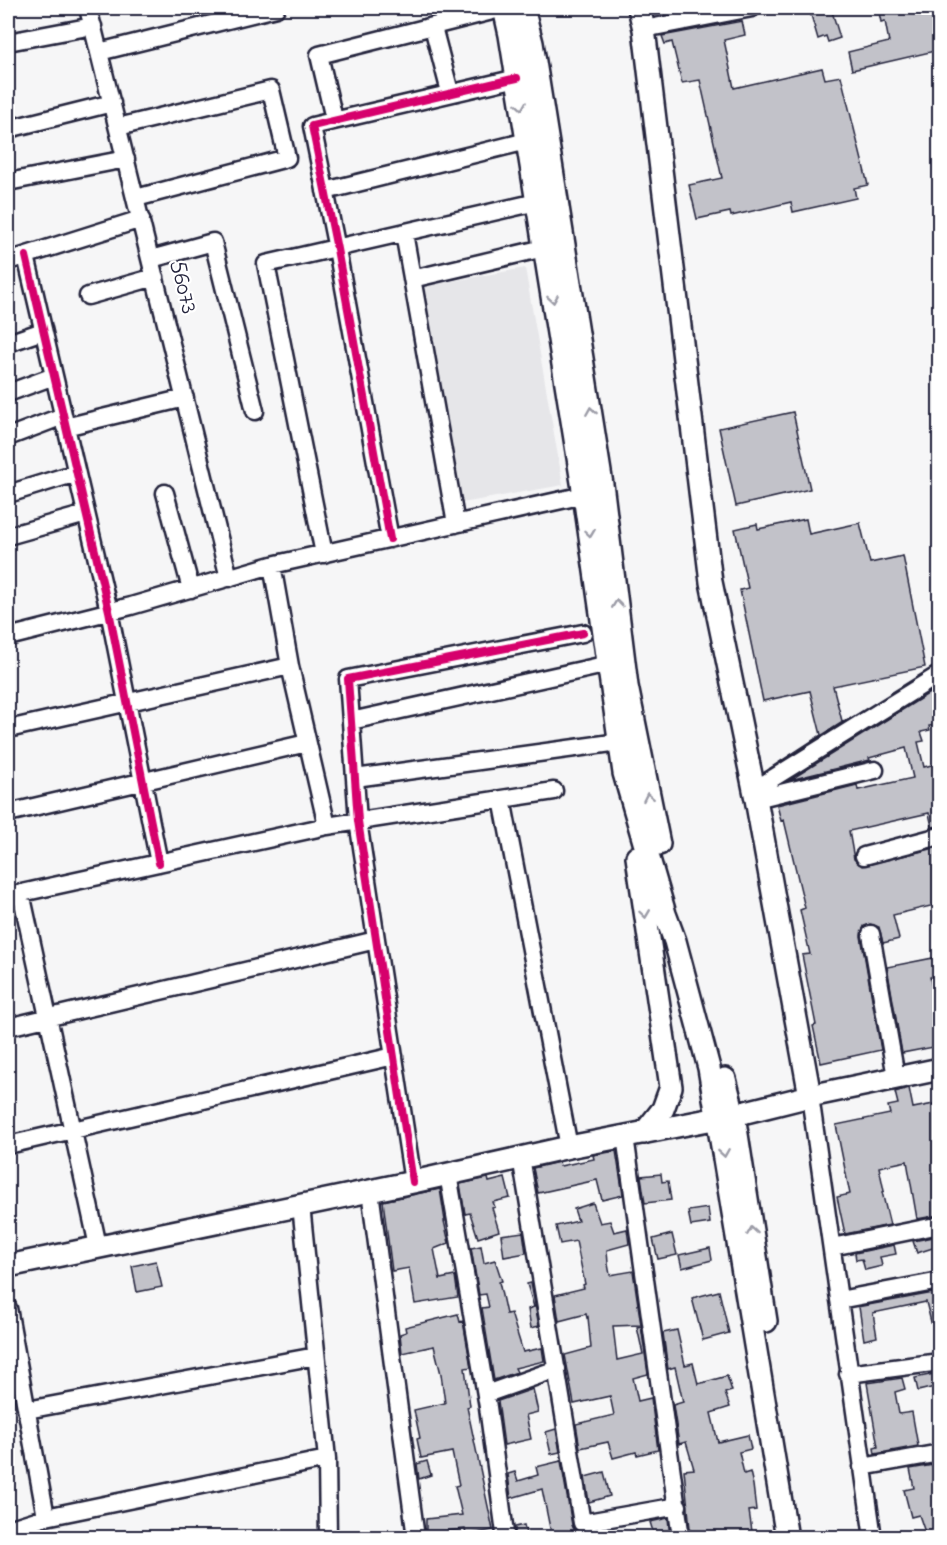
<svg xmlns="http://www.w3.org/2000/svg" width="947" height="1545" font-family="'Indie Flower',sans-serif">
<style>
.built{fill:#e6e6e9}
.building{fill:#c2c2c9;stroke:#22223b;stroke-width:1.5}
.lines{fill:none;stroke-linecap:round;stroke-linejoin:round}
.minor-casing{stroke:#22223b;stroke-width:21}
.major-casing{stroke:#22223b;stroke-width:26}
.minor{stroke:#fff;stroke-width:16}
.major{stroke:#fff;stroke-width:21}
.cycleway-casing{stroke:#fff;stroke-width:11}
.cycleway{stroke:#d6006c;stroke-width:8}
.oneway{stroke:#9c9ca7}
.labels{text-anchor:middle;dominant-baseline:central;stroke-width:4.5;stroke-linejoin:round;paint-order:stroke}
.street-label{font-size:24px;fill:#22223b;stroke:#fff}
</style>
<rect width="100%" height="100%" fill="#f6f6f7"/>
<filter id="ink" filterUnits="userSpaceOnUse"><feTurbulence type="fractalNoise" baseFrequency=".0167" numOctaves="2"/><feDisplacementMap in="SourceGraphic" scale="12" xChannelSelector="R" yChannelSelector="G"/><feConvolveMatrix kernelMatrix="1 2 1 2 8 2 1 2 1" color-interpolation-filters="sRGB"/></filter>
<g filter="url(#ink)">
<path class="built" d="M525,268l38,217 -101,18 -38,-217z"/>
<path class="building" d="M809,8h22l9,30 -12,4 -2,-6 -8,3z
M878,8h61v42l-87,20 -4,-18 41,-10 -4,-21 -4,1z
M742,21l3,14 -21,5 10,48 88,-20 3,11 16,-3 27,109 -14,3 2,10 -63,14 -2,-10 -60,14 -1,-4 -33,7 -8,-34 33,-7 -22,-98 -18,3 -10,-41 -7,2 -3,-8z
M793,412l17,77 -74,17 -17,-78z
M806,519l3,15 51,-11 10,40 33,-7 22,111 -92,19 9,35 4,-1 -77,49 52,-34 -11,-44 -47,10 -23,-111 8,-2 -13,-59 22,-5 1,5z
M939,687v37l-10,2 1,4 -9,2 3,9 -6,1 6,25 15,-4v63l-7,1 -3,-14 -80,18 5,28 8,7 77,-19v57l-46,11 6,24 -16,4 -4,-16 -9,-3 -6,2 -3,10 20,114 -60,13 -8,-37 3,-1 -14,-70 8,-1 -10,-44 5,-2 -21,-88 -3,1 -4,-16 80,-20 1,5 55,-12 -7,-30 -37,10 1,2 -80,20z
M933,958l3,18 -6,1 5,26 4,-1v44l-37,7 -15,-86z
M909,1088l4,20 26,-5v112l-22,4 -10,-58 -28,6 5,24 -2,1 8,33 -45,9 -8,-37 13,-3 -14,-69 54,-11 -2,-8 10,-2 -3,-12z
M616,1151l7,44 -21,5 -5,-20 -59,13 -5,-25 26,-6 1,4 34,-7 -1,-4z
M661,1174l1,8 6,-1 3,19 -26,3 -4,-27z
M488,1178l1,4 16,-4 5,20 -17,4 2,5 -3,1 7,23 -21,7 -8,-25 -5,1 -5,-30z
M440,1189l5,32h-1l5,22 -15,6 6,30 15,-3 3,21 -43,7 -6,-36 -17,3 -9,-70z
M593,1203l7,20 10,-2 4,11 13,-3 2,15 -22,6 1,14 2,11 23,-4 8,54 -28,1 4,34 26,-6 -6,-27 4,-1 7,48 -15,4 5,23 13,-3 7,52 -21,5 -1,-3 -23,6 -5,-16 -28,6 -4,-24 38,-9 -4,-19 -36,8 -9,-49 26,-7 -3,-31 -1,1 -1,-4 -27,7 -4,-26 29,-7 -1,-3 2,-1 -9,-43 -16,3 -4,-18 22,-5 -4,-12z
M708,1208l2,15 -19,3 -3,-15z
M523,1232l3,21 -22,4 -3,-22z
M672,1234l5,21 -19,4 -5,-20z
M939,1236v10l-22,7 -4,-12z
M894,1245l2,9 -16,3 2,9 -17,4 -3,-11 -6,1 -1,-7z
M481,1246l3,17 11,-3 7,21 -3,1 7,32 5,-1 12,39 19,-4 2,13 -29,7 2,4 -23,8 -12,-72 7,-1 -3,-13 -7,1 -8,-47z
M710,1248l2,12 -30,8 -3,-13z
M156,1261l6,26 -25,5 -5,-26z
M531,1283l8,43 -8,2 -3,-19 6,-2 -7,-23z
M719,1291l10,42 -26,7 -11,-42z
M939,1292v45l-4,1 -9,-36 -53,11 4,24 -13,3 -5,-33h-2z
M458,1314l2,8 3,-1 8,46 -6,1 5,38 -3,1 26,123 -27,5 -1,-6 -28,3v2l-11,2v-17l36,-4 -7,-29 4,-1 -7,-33 -31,6 -4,-19 3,-1 -6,-28 31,-7 -4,-29 -7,-28 -32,7 -2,-19 6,-2 -1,-5z
M677,1330l8,35 8,-2 5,21 29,-8 5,15 -7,2 5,14 -19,6 7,29 30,-7 3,14 -12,3 5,22 6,-2 3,13 3,25 -7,1 4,27h-12v-3l-15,3h-35l-7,-68 10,-1 -8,-27 -7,2 -6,-39 10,-3 -8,-35 -7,2 -5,-36z
M939,1373v13l-21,5 -3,-13z
M902,1378l3,11 -10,3 4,22 13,-2 6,34 -43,8 -1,-6 4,-1 -11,-64z
M533,1389l5,23 -12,3 5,24 -27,6 -6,-44z
M556,1429l4,23 -9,2 -5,-22z
M427,1461l4,14 -12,4 -2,-15z
M561,1461l11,64 6,13h-26l-10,-49 -31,9 -3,-24 7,-2 3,9 20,-6 -2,-8z
M939,1464v74h-12l-8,-23 -8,2 -7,-27 10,-2 -4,-19z
M604,1472l6,24 -21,6 -4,-25z
M668,1518l2,20h-15l-5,-16z
M524,1525l3,13h-12v-11z"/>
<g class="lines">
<g class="minor-casing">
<path id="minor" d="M88,8l141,570
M433,27l17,65
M644,29l108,-21
M8,42l85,-16
M99,52l177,-44
M334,119l-15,-64 185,-47
M118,127l153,-37 16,68 -151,40
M8,129l104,-26
M8,182l118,-23
M325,191l202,-50
M404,233l52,291
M26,256l83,355 50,252
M151,259l62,-17 42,169
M8,261l133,-42
M412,279l132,-31
M88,296l67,-19
M8,343l35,-12
M8,393l46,-17
M65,427l120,-29
M8,437l55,-21
M165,493l26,96
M8,494l68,-21
M8,536l78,-22
M390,539l-53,-290 -25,-123 205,-48
M324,554l-58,-290 271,-62
M272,565l18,101 37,160
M8,637l123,-31 141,-41 312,-70
M351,721l258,-57
M8,729l282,-63
M355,778l264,-36
M754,790l186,-116
M502,799l67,348
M756,799l119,-29
M8,813l299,-70
M864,856l76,-20
M21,893l77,353
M8,896l319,-70 227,-35
M871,934l25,143
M8,1027l368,-87
M810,1096l63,442
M625,1136l56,402
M8,1145l386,-89
M521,1157l61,366 96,-17
M448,1174l40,233 17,126 -2,5
M413,1182l-55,-361 -10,-142 235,-46
M370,1191l46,347
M301,1205l26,254 1,79
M832,1247l108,-22
M839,1300l101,-19
M8,1308l38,209
M848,1374l92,-12
M486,1394l71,-25
M27,1410l289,-54
M862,1467l78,-14
M8,1529l38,-12 281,-58"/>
</g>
<g class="major-casing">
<path id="major" d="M504,8l6,27 74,460 40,278 41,141 10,27 34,127 78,470
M523,8l9,35 71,448 24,195 32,158
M639,8l5,21 67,553 45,217 54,297
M637,857l34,230 -8,22 -19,24
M725,1079l9,36 32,206
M8,1266l405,-84 156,-35 165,-32 76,-19 130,-27"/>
</g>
<use href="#minor" class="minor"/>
<use href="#major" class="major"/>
<g class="cycleway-casing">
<path id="cycleway" d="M26,256l83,355 50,252
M390,539l-53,-290 -25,-123 205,-48
M413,1182l-55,-361 -10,-142 235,-46"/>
</g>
<use href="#cycleway" class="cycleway"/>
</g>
<defs><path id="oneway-chevron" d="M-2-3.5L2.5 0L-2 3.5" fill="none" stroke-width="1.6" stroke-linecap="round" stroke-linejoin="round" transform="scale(1.5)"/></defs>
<g class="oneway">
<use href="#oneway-chevron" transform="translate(521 106) rotate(81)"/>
<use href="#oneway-chevron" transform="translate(553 299) rotate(81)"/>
<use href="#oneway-chevron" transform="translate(591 411) rotate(-99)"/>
<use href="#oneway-chevron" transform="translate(590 533) rotate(82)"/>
<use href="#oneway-chevron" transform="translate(617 604) rotate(-97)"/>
<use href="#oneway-chevron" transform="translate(648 797) rotate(-101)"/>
<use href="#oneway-chevron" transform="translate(645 914) rotate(82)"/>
<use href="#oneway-chevron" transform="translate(724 1153) rotate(81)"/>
<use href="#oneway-chevron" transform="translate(752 1231) rotate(-99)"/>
</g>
</g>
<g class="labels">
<g class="street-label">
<text transform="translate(182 287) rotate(76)">56073</text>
</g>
</g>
<rect width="947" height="1545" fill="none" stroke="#fff" stroke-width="30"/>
<rect x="15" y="15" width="917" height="1515" fill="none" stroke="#22223b" stroke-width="2" filter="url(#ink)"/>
</svg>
